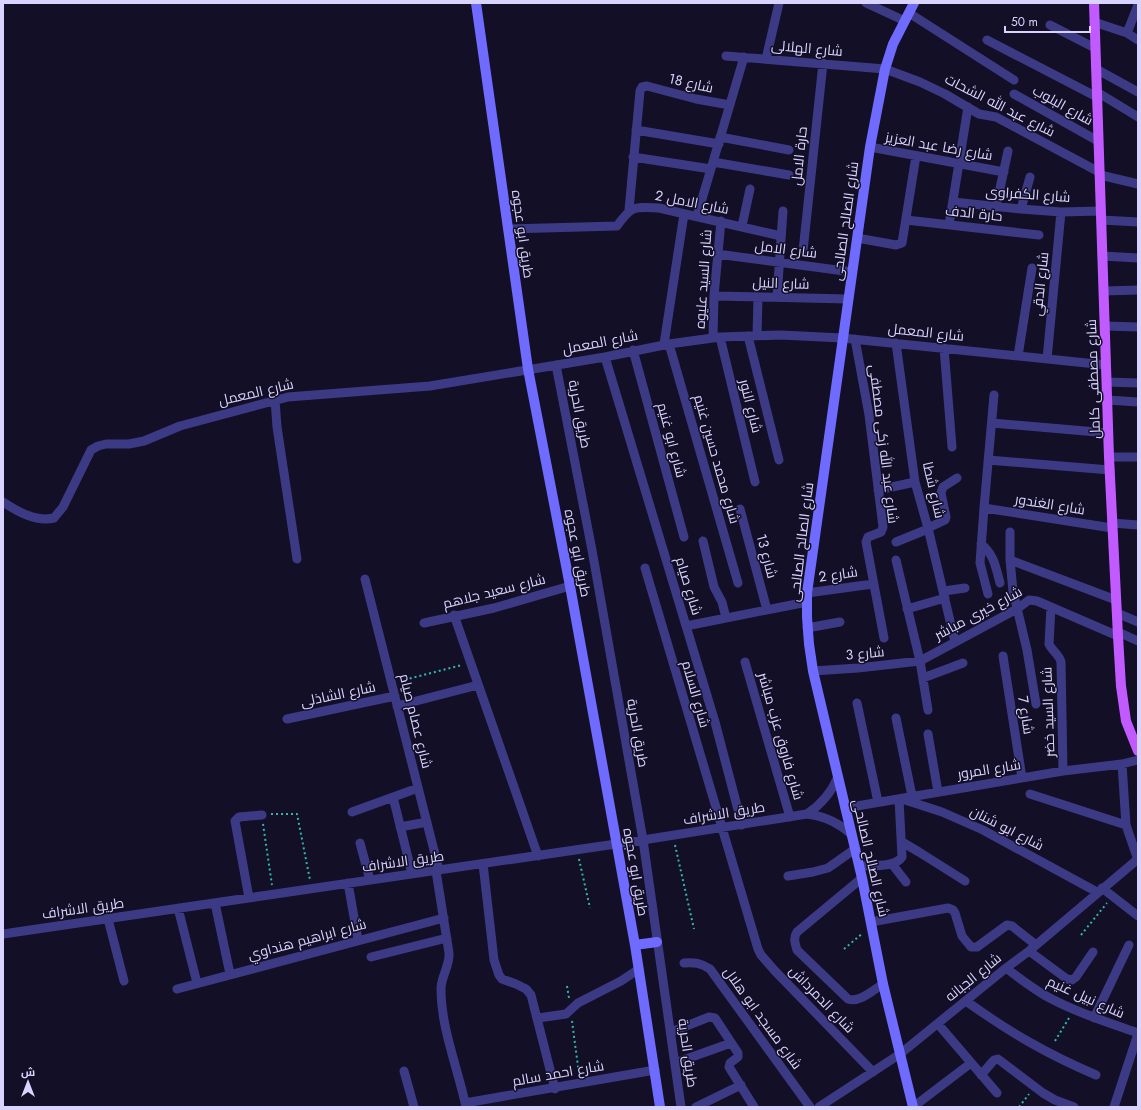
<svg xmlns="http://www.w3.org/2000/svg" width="1141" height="1110" font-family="Jost,Cairo,sans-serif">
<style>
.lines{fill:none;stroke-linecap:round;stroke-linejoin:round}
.path{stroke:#2fb8b0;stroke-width:2;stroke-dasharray:2 3;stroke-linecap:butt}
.street{stroke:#3d3a85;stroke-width:9}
.secondary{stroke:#6f6bff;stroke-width:10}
.primary{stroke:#c25bff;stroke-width:10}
.labels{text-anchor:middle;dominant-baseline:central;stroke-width:3;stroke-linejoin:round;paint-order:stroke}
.street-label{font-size:14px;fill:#d9d4ff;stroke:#130f26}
</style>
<rect width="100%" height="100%" fill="#130f26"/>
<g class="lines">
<path class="path" d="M400,681l62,-16
M271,814h26l13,66
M263,824l9,61
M675,845l19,84
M579,859l11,49
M1081,935l26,-32
M844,949l19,-16
M567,986l2,12
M572,1021l7,53
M1055,1041l14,-23
M1019,1107l10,-13"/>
<path class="street" d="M866,3l39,18
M909,13l105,67
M1094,22l33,11 11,7
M1050,25l45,23
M1127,33l11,-28
M987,40l110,57
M726,56l159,13 35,13 25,12 34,20 17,3 103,55
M766,59l13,-56
M1096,69l42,23
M1097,92l41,25
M1014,94l84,47
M636,130l83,14
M720,137l69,13
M870,147l134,25
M633,157l78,12
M713,162l76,13
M1100,175l38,9
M953,202l68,7 40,3 40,-1
M996,207l12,-56
M1021,209l9,-32
M629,210l11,-119 2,-4 5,-1 49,13 34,6
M697,216l47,-159
M906,220l133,15
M1101,220l37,2
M949,225l19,-118
M742,226l8,-37
M508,229l109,-3c15,-21 17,-19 42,-18l122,28
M857,238l39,7 6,-2 14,-87
M803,251l20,-188
M717,254l135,18
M1102,256l36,2
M1104,291l34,-1
M714,296l134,3
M777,297l6,-86
M1105,326l33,1
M757,335l1,-38
M748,336l31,124
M720,337l35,145
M713,338l1,-42 7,-75
M855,339l14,76 14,112 -2,5 -13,5 -2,5 18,96
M896,343l19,139 13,46 27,114
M664,344l20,-130
M669,344l69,239
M944,348l8,99
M633,350l51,187
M1018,356l14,-88
M605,357l110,365 27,103
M1047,359l14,-147
M556,365l36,185 51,290 38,267
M1107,382l31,1
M275,400l2,27 20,132
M1107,400l31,2
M992,423l116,10
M1109,457h29
M988,460l122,10
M878,490l37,-8
M3,502c15,10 33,20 51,16l9,-11 28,-57 7,-4 8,-2h23l15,-3 36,-15 108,-29 142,-11 175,-29 64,-13 51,-7 61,-2 61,3 264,27
M984,508l128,20
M740,509l27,101
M1112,523l26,2
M928,528l17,-8 1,-3 -5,-24 2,-6 14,-9
M1010,532v28l3,31 14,59 9,54
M703,541l11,46 8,15 4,16
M896,542l32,-13
M981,544c13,10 15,24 19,39
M896,560l24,101 8,49
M1010,560l106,40
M645,568l113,381 3,6 14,16 98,101
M365,579l74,291
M944,591l21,-3
M807,593l66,-9
M988,594l-8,-31 4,-55 10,-113
M1051,607l-2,37c3,7 10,10 12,18l2,109
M907,609l38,-11
M1117,613l21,9
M454,615l84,241
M424,623l70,-15 76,-22
M686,626l121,-24
M807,628l33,-6
M1118,632l20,9
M1003,656l19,122
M745,662l45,155
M813,671l45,-3 62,-7 97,-52 12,-9 8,1 81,35
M923,678l40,-15
M857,703l21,99
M397,706l81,-21
M896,718l16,78
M287,719l108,-23
M928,734l10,58
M1122,764l4,61 12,35
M1030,794l96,31
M393,797l19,77
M902,799l40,13 41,18 114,62
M845,808l218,-37 59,-7 16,-4
M352,812l66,-24
M807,814c15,-10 24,-21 31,-37
M400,827l27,-5
M902,842l17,10 46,29
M360,843l10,37
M483,864l11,96 5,15 3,4 14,5 10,5 5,6 24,94
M892,864l14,18
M859,866c12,-1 36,2 43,-9l-3,-58
M436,871l13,82c1,13 -8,23 -8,36 0,40 17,79 25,118
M788,876l25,-4 15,-4 27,-19
M862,878l-65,54c-4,6 -2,11 0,18l51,49c12,4 25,-9 35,-15
M348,883l10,57
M1102,888l36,28
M249,898l-14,-77 4,-4 23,-2
M215,903l15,71
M178,908l19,75
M108,919l16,62
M871,922l77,-14 5,2 2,3 7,23 9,11h6l30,-22 5,1 24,19
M3,934l640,-94 164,-26c18,2 32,9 45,21
M1029,951l38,28 5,1 4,-3 17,-25
M371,957l76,-19
M684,963c10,-1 17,0 26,6l100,138
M1006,968c13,10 26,20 40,28 29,16 61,26 92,37
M177,989l267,-71
M966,1001c43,31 81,53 130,74
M538,1018l28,-4 12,-11 43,-22 18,-12
M1094,1018l35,-73
M938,1024l59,69
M671,1032l38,-15 6,1 23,35v4l-8,6 -1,4 25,40
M675,1063l56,-20
M404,1071l10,36
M981,1075l13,-15 4,-1 45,34 12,7 19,7
M465,1103l190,-33
M696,1107l45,-22
M819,1107l81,-53 106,-86 23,-17 109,-92
M913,1107l58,-44
M1114,1107l24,-73"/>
<path class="secondary" d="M476,3l52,366 42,217 65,359 25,162
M635,945l22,-3
M913,1107l-30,-123 -21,-106 -49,-207 -4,-27 -2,-27v-24l63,-446 15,-78 8,-25 21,-41"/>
<path class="primary" d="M1094,3l15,454 9,179 3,50 5,35 12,30"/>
</g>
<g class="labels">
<g class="street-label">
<text transform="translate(807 48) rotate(5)">شارع الهلالى</text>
<text transform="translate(691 83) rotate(13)">شارع 18</text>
<text transform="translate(1000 105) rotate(27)">شارع عبد الله الشحات</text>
<text transform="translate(1063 105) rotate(29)">شارع البلوب</text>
<text transform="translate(939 146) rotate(10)">شارع رضا عبد العزيز</text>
<text transform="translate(799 156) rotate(-84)">حارة الامل</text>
<text transform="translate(1028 194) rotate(4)">شارع الكفراوى</text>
<text transform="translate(692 202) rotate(11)">شارع الامل 2</text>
<text transform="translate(974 213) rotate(6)">حارة الدف</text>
<text transform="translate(845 221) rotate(-82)">شارع الصالح الصالحى</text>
<text transform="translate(523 234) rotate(82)">طريق ابو عجوه</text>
<text transform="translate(786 249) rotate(7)">شارع الامل</text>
<text transform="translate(703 279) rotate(-86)">شارع السيد عليوه</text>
<text transform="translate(781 283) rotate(2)">شارع النيل</text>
<text transform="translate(1040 284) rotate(-84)">شارع الدقي</text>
<text transform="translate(926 332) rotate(6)">شارع المعمل</text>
<text transform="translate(600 342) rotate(-11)">شارع المعمل</text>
<text transform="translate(1093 379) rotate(-92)">شارع مصطفى كامل</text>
<text transform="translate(256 392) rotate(-13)">شارع المعمل</text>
<text transform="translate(751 406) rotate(76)">شارع النور</text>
<text transform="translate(580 414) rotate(79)">طريق الحرية</text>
<text transform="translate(672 440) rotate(75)">شارع ابو غنيم</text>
<text transform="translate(884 444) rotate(83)">شارع عبد الله زكى مصطفى</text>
<text transform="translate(717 459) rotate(74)">شارع محمد حسين غنيم</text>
<text transform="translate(934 490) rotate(77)">شارع شطا</text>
<text transform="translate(1050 504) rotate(9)">شارع الغندور</text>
<text transform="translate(801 542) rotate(-83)">شارع الصالح الصالحى</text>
<text transform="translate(578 553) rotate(79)">طريق ابو عجوه</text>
<text transform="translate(767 556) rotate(75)">شارع 13</text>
<text transform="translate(838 574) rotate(-8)">شارع 2</text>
<text transform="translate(689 586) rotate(73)">شارع صيام</text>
<text transform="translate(494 591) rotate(-14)">شارع سعيد جلاهم</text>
<text transform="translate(978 613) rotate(-28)">شارع خيرى مباشر</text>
<text transform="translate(865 653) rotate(-5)">شارع 3</text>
<text transform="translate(338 694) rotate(-12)">شارع الشاذلى</text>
<text transform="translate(696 694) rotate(74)">شارع السلام</text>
<text transform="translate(1048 712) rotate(-92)">شارع السيد خضر</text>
<text transform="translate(1026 715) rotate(81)">شارع 7</text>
<text transform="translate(416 721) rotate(76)">شارع عصام صيام</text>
<text transform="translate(638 733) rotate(80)">طريق الحرية</text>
<text transform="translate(781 736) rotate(74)">شارع فاروق عزب مباشر</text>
<text transform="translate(989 769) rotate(-9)">شارع المرور</text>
<text transform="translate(724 813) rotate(-9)">طريق الاشراف</text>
<text transform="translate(1007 828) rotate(27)">شارع ابو شنان</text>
<text transform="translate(871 858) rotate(77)">شارع الصالح الصالحى</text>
<text transform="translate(403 861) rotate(-8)">طريق الاشراف</text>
<text transform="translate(636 872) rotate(80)">طريق ابو عجوه</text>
<text transform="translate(83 908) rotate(-8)">طريق الاشراف</text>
<text transform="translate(307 939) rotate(-15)">شارع ابراهيم هنداوي</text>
<text transform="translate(973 977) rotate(-39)">شارع الجبانه</text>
<text transform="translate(1086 997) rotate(24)">شارع نبيل غنيم</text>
<text transform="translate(822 999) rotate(46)">شارع الدمرداش</text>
<text transform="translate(763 1018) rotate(54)">شارع مسجد ابو هلال</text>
<text transform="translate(688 1053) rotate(82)">طريق الحرية</text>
<text transform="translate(558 1073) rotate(-10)">شارع احمد سالم</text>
</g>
</g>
<rect width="1141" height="1110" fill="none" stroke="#d9d4ff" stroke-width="8"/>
<g transform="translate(28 1082)" stroke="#130f26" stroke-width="3" paint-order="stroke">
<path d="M0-3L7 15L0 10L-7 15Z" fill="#d9d4ff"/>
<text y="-6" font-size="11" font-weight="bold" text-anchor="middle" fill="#d9d4ff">ش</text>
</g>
<path d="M1005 26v6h85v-6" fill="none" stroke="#d9d4ff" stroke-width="2"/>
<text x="1011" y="26" font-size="12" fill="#d9d4ff" stroke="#130f26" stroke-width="3" paint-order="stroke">50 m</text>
</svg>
